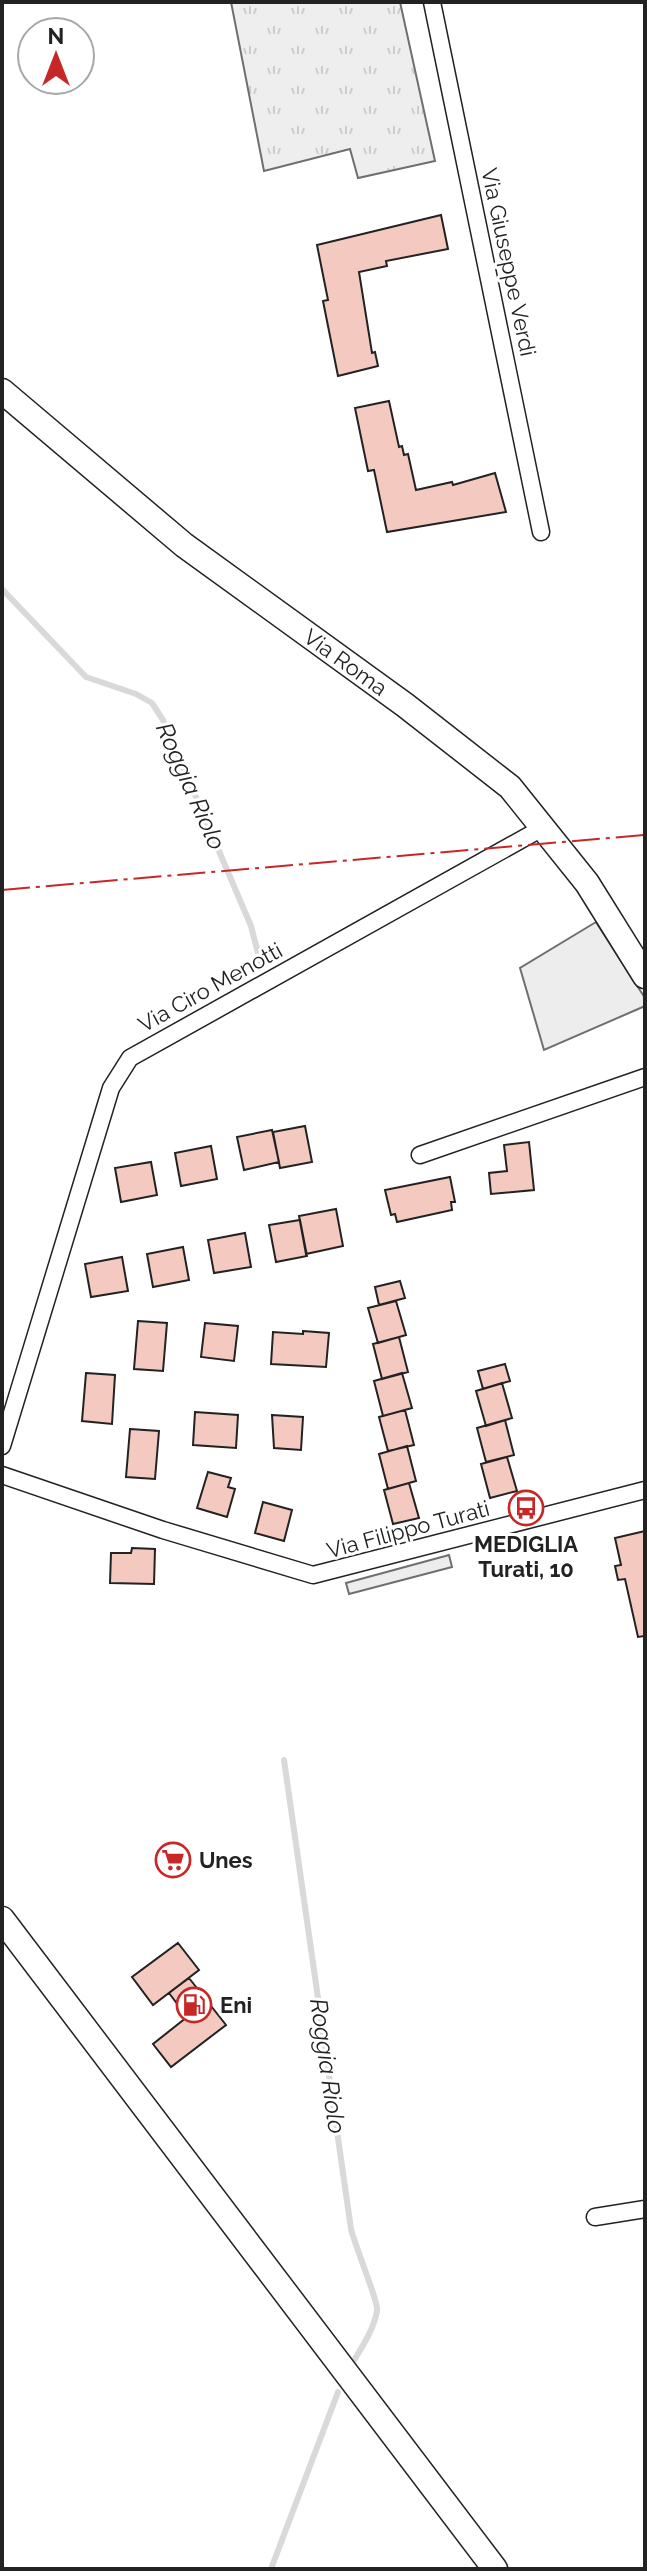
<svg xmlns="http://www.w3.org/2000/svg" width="647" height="2571" font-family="Raleway,sans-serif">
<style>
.grass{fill:url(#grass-tufts);stroke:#6f6f6f;stroke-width:2}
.parking{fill:#ededed;stroke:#6f6f6f;stroke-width:2}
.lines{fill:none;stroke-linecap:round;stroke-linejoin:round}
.stream{stroke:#d9d9d9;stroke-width:6}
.building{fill:#f3c9c0;stroke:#222;stroke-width:2}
.street-casing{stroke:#222;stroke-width:19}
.secondary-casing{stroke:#222;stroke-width:27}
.street{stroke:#fff;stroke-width:16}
.secondary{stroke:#fff;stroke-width:24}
.power{stroke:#c62828;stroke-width:2;stroke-dasharray:28 6 4 6;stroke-linecap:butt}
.labels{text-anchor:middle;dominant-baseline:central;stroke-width:6;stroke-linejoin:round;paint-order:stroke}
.street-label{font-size:22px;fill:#222;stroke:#fff}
.poi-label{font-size:22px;font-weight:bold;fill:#222;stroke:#fff;text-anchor:start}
.water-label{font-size:24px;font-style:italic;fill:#222;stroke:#fff}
</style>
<defs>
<pattern id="grass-tufts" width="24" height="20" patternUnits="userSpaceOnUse" patternTransform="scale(2)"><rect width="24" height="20" fill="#eee"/><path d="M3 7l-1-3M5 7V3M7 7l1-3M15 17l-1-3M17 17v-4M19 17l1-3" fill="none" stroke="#ccc"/></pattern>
</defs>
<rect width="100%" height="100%" fill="#fff"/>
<path class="grass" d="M231,2h169l35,159 -77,17 -8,-29 -86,22z"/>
<path class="parking" d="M596,922l49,76v8l-101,44 -24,-82z
M449,1555l3,12 -103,27 -3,-11z"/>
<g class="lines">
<path class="stream" d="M2,589l84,88 50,17 16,9 11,17 88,206 9,35
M284,1760l67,469c4,17 28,74 26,82 -3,18 -15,36 -24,51
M271,2569l67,-177"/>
</g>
<path class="building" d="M441,215l7,34 -62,12 1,5 -28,6 13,81 3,-1 3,14 -40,10 -15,-75 5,-1 -11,-55z
M389,401l10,46 3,-1 2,9 4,-1 8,36 36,-8 1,3 42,-12 11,39 -119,20 -13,-62 -6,1 -13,-63z
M305,1126l7,36 -32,6 -7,-36z
M272,1130l7,32 -35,8 -7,-33z
M529,1142l5,48 -43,4 -2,-21 18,-2 -3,-26z
M211,1146l6,33 -36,7 -6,-33z
M151,1162l6,33 -36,7 -6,-34z
M450,1177l5,25h-4l1,8 -55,12 -2,-8 -4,1 -6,-25z
M336,1209l7,37 -37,8 -7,-38z
M300,1220l7,36 -31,6 -7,-37z
M245,1233l6,34 -37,6 -6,-33z
M183,1247l6,33 -36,7 -6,-33z
M122,1257l6,34 -37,6 -6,-33z
M400,1281l5,17 -26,7 -4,-18z
M396,1301l10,34 -28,8 -10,-35z
M138,1321l29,2 -4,48 -29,-2z
M205,1323l33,3 -4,35 -33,-4z
M303,1331l26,2 -3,34 -55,-3 2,-32 30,2z
M399,1337l9,35 -26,7 -9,-35z
M505,1364l5,17 -27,8 -5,-18z
M86,1373l29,2 -3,49 -30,-3z
M402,1373l10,35 -29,8 -9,-35z
M502,1383l10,35 -26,8 -10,-35z
M405,1410l9,35 -26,6 -9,-34z
M195,1412l43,3 -2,33 -43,-3z
M272,1415l31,2 -2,33 -27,-2z
M505,1420l9,35 -28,7 -9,-34z
M130,1429l29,2 -4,48 -29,-2z
M407,1446l9,35 -28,8 -9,-35z
M507,1457l10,34 -27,7 -9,-34z
M208,1472l23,6 -3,9 7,2 -8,28 -30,-9z
M409,1483l10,35 -26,6 -9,-34z
M263,1502l29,8 -8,31 -29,-8z
M645,1531v105l-7,1 -13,-58 -7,1 -3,-14 6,-1 -6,-27z
M132,1548l23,1 -1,35 -44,-1 1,-30h20z
M178,1943l21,27 -46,35 -21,-28z
M189,1978l37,47 -55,42 -18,-23 34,-27 -18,-24z"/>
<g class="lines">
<g class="street-casing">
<path id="street" d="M432,2l109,530
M420,1155l225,-78
M2,1446l109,-358 19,-30 414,-231
M2,1475l161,55 150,45 332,-85
M595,2217l50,-8"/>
</g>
<g class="secondary-casing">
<g id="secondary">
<path id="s1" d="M2,391l182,154 221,160 105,82 77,96 58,93"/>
<path d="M2,1919l493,650"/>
</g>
</g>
<use href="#street" class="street"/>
<use href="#secondary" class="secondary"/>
<path class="power" d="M2,890l643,-55"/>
</g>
<defs>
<g id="bus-ring" transform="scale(1.8)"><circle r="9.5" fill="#fff" stroke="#c62828" stroke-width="1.5"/><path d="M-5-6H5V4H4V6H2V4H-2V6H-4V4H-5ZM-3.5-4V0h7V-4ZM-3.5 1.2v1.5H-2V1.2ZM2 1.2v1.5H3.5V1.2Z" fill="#c62828"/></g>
<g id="supermarket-ring" transform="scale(1.8)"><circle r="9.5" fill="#fff" stroke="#c62828" stroke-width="1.5"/><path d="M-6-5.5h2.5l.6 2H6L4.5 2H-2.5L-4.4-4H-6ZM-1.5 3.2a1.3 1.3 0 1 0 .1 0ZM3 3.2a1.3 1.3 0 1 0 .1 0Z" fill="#c62828"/></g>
<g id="fuel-ring" transform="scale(1.8)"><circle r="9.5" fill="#fff" stroke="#c62828" stroke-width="1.5"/><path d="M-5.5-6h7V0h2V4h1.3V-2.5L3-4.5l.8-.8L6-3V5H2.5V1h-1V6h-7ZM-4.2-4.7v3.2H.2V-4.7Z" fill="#c62828"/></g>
</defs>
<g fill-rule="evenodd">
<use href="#bus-ring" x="526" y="1508"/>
<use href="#supermarket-ring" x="173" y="1860"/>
<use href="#fuel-ring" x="194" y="2005"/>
</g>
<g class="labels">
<g class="street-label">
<text transform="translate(509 262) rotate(78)">Via Giuseppe Verdi</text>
<text stroke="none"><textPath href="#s1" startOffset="438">Via Roma</textPath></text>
<text transform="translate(210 987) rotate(-29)">Via Ciro Menotti</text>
<text transform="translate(408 1529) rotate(-15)">Via Filippo Turati</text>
</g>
<g class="poi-label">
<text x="526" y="1544" text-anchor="middle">MEDIGLIA<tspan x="526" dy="25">Turati, 10</tspan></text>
<text x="199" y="1860">Unes</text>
<text x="220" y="2005">Eni</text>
</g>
<g class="water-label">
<text transform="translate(191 786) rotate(66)">Roggia Riolo</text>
<text transform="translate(328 2066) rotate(82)">Roggia Riolo</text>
</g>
</g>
<rect width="647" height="2571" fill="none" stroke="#222222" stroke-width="8"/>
<g transform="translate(56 56)"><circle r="38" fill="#ffffff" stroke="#a7a7a7" stroke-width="2"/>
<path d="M0-6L14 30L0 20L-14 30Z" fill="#c62828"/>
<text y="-12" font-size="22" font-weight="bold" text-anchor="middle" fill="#222222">N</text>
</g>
</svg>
